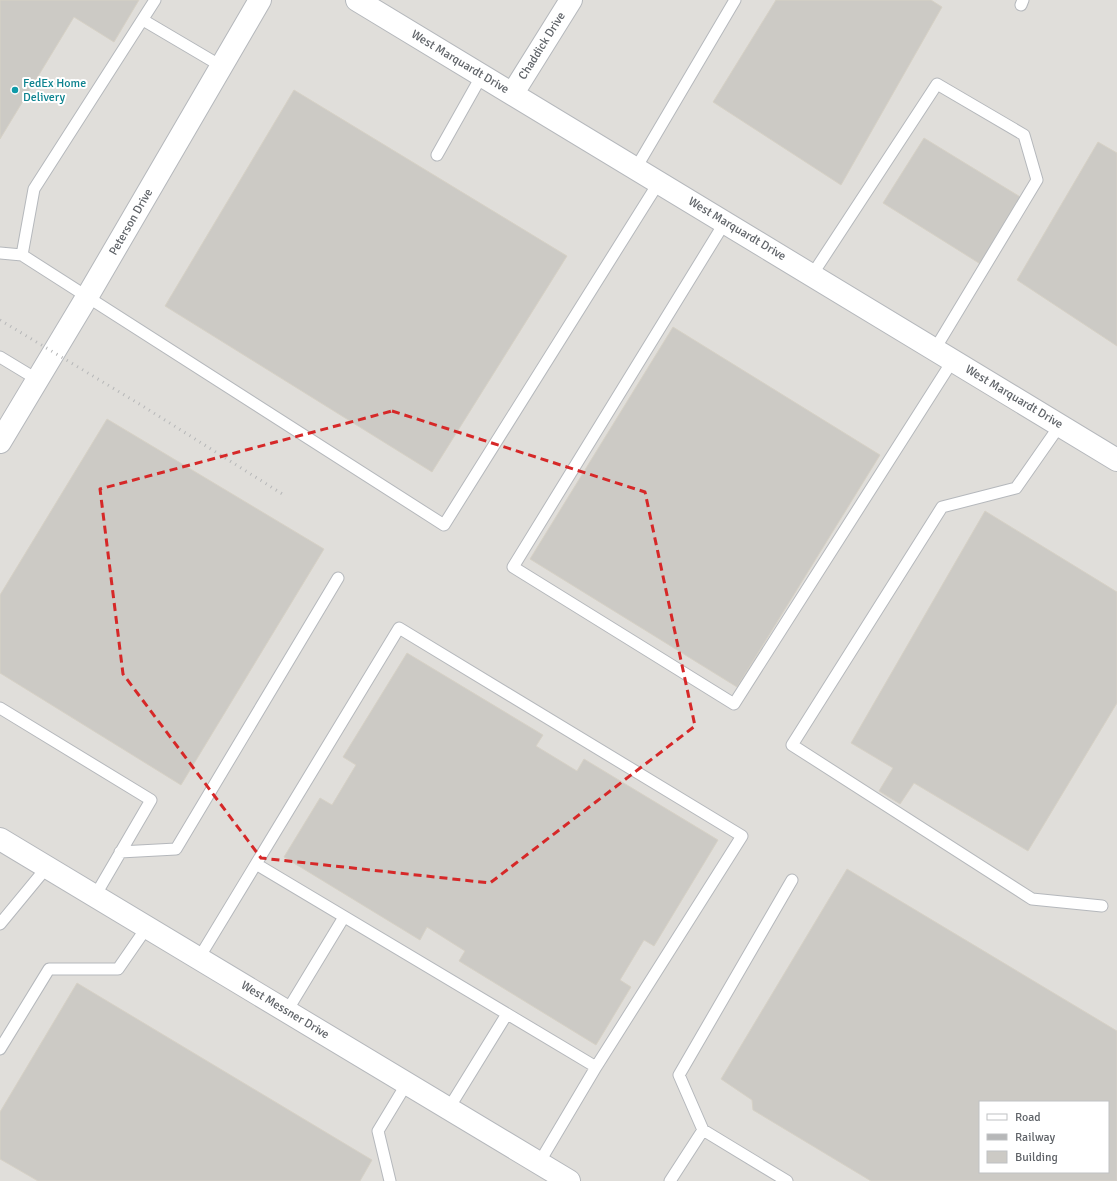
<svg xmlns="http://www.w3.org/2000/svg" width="1117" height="1181" font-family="Signika,sans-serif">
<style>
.industrial{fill:#e0deda;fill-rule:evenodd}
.building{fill:#cccac5;stroke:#d6d1c6;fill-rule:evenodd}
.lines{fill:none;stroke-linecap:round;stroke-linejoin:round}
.service-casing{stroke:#b5b8bc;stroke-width:13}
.minor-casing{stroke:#b5b8bc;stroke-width:24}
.service{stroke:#fff;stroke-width:11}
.minor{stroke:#fff;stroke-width:22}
.rail{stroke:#b6b7b8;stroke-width:3;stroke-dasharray:1 5;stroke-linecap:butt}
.marked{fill:none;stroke:#d62828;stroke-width:3;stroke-dasharray:8 5;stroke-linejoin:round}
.culture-dot{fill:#0f9aa8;stroke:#fff;stroke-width:1.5}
.labels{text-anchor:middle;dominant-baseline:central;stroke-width:4;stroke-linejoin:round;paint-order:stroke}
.street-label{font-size:12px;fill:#5f6368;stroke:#fff}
.culture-label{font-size:12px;fill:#0d838f;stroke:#fff;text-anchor:start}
</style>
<rect width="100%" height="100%" fill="#f1efe8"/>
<path class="industrial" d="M0,0h1117v1181h-1117zM980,1102h128v70h-128z"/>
<path class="building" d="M0,0h139l-25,42 -40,-25 -74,122z
M776,0h155l11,7 -101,178 -128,-83z
M294,90l273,166 -135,216 -267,-166z
M924,138l98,60 -40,67 -99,-62z
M1098,142l19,11v193l-100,-66z
M673,327l207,128 -143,232 -207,-128z
M107,419l217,130 -143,236 -181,-112v-78z
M985,511l132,81v111l-89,148 -114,-68 -14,21 -21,-13 14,-23 -42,-25z
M407,653l136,82 -7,11 41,25 7,-12 134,81 -64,106 -10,-6 -24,40 11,7 -35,58 -137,-84 6,-10 -38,-24 -7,13 -136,-83 36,-59 12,7 24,-40 -13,-8z
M847,869l270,162v150h-246l-118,-71 -1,-10 -31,-21zM980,1102h128v70h-128z
M77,983l295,177 -12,21h-322l-38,-22v-47z"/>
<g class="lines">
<g class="service-casing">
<path id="service" d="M1021,5l2,-5
M143,20l78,46
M437,155l45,-80
M636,168l99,-168
M725,222l-212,345 221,137 219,-344
M0,253l22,2 422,270 215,-343
M22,255l12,-66 121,-189
M812,275l125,-191 87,51 13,45 -102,169
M0,357l38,23
M1060,425l-44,63 -74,19 -150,238 240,154 70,7
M0,708l151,92 -56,96
M120,852l56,-3 162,-271
M256,864l340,203 -57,96
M0,924l47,-57
M199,958l200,-330 343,208 -146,231
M287,1011l57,-94
M0,1049l49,-80h69l29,-42
M449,1108l58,-94
M703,1130l-24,-55 113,-195
M390,1181l-12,-50 29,-48
M670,1181l33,-51 84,51"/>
</g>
<g class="minor-casing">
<path id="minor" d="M357,0l760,460
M513,93l58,-93
M0,442l87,-145 173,-297
M0,839l569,342"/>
</g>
<use href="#service" class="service"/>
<use href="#minor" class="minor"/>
<path class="rail" d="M0,320l141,85 143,90"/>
</g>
<path class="marked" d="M392,411l253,81 50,234 -205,157 -229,-25 -138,-184 -23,-185z"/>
<circle class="culture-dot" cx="15" cy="90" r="4"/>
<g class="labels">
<g class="street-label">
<text transform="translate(542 46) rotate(-58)">Chaddick Drive</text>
<text transform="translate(460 62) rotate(31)">West Marquardt Drive</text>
<text transform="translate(131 222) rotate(-60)">Peterson Drive</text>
<text transform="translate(737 229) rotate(31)">West Marquardt Drive</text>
<text transform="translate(1014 397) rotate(31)">West Marquardt Drive</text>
<text transform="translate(285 1010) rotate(31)">West Messner Drive</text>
</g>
<g class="culture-label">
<text x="23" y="83">FedEx Home<tspan x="23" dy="14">Delivery</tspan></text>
</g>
</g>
<rect x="979" y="1101" width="130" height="72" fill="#ffffff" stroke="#bfc1c3"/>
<rect x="987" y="1114" width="20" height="6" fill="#ffffff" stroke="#bfc1c3"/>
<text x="1015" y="1121" font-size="12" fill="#5f6368">Road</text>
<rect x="987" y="1134" width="20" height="6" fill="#b6b7b8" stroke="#bfc1c3"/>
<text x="1015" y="1141" font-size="12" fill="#5f6368">Railway</text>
<rect x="987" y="1151" width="20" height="12" fill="#cccac5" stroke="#bfc1c3"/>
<text x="1015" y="1161" font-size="12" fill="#5f6368">Building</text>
</svg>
